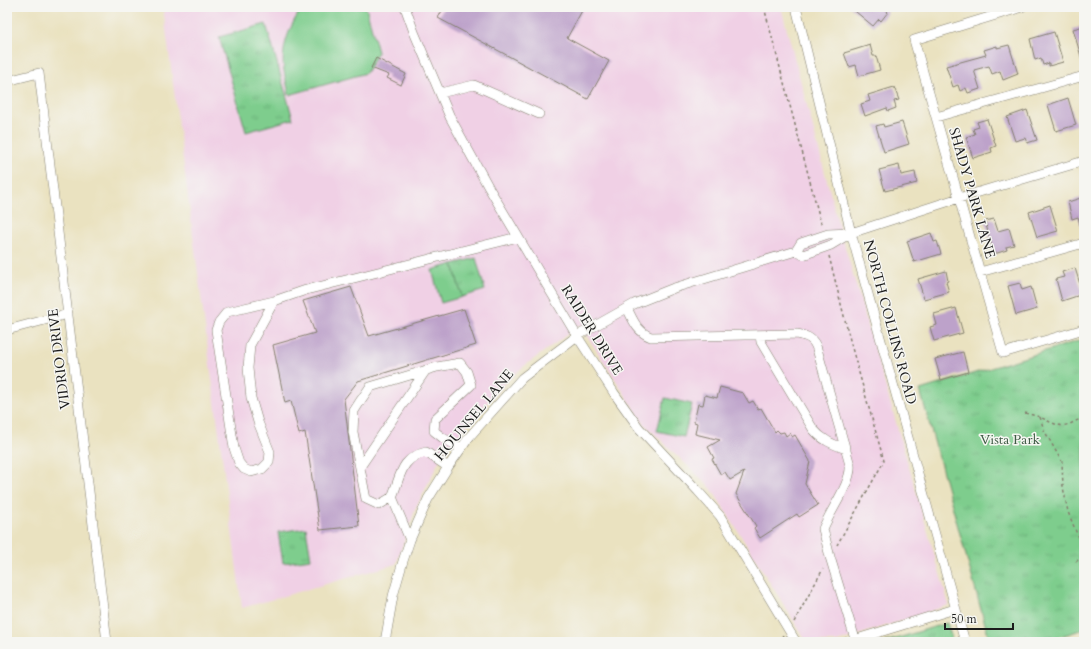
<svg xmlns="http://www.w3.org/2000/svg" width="1091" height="649" font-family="Cardo,serif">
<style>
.built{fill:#f0d0e5}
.green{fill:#7ecd8d;stroke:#4d7454}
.park{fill:url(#park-tufts);stroke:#4d7454}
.building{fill:#bda2ca}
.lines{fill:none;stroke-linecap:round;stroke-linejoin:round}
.minor-casing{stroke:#837f6e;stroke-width:10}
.path{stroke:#837f6e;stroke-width:1.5;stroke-dasharray:3 3;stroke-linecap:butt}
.minor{stroke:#fff;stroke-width:9}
.labels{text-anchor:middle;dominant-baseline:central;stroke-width:3;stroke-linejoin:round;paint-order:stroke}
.street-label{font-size:14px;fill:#1c1c1c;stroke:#f6f6f2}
.park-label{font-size:14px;fill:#3e5a44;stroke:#f6f6f2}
</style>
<defs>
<pattern id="park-tufts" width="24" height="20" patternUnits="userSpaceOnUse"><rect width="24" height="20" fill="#7ecd8d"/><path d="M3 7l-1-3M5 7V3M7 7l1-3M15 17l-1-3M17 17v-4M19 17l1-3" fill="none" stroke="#6caf79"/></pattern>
</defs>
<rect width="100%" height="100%" fill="#f6f6f2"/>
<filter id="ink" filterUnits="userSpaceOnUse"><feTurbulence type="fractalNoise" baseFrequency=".025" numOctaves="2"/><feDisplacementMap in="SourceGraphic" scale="8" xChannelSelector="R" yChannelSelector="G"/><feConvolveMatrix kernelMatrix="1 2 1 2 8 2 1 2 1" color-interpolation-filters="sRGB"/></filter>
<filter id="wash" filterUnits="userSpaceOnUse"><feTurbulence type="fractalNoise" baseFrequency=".012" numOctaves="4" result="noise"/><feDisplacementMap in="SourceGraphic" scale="16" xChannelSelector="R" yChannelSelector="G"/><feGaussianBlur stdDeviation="0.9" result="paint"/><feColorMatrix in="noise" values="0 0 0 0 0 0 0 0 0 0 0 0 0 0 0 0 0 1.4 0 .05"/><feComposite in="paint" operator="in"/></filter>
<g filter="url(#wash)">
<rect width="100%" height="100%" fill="#eae2c0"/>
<path class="built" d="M163,7h618l58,219 110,379 -112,37h-30l-96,-154 -67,-64 -64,-99 -57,42 -17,15 -62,69 -29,59 -19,54 -154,44z"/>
<path class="green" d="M303,7h63l12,45 -12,21 -77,22c-1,-8 -4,-16 -5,-24 -4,-22 6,-47 19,-64z
M453,264l9,33 -21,6 -9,-33z"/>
<path class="park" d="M266,24l27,95 -47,13 -27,-95z
M476,258l9,32 -23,7 -9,-33z
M1084,339v290l-42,13h-52l-70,-252z
M665,398l27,6 -8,33 -27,-6z
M306,528l5,31 -28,4 -5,-31z
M947,623l6,19h-68z"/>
<g id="blocks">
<path class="building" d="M444,7h140l-17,31 42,23 -21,38 -150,-81z
M850,7h33l5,5 -7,9 -2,-2 -6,7z
M1084,26v34h-2l-9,-31z
M1054,32l9,30 -14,4v-3l-6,2 -2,-7 -6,2 -5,-21z
M870,45l3,11h3l4,14 -21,6 -3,-11 -7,2 -5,-14z
M1009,45l9,29 -15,6 -3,-9 -8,3 -3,-8 -15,4 6,19 -12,4 -2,-5 -6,3 -2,-6 -5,2 -7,-21 40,-11 -2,-5 13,-4v2z
M376,58l30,16 -5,11 -14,-7 2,-3 -18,-7z
M894,87l5,13 -5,1 2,7 -8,3 -1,-3 -22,8 -4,-12 9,-3 -2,-6z
M1068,98l8,27 -20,6 -8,-26z
M1027,110l10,30 -10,3 -2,-5 -10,3 -8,-24z
M987,119l9,27 -5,2 1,4 -19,6 -7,-21 9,-3 -2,-5 6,-2 -2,-5z
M902,122l7,22 -25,8 -8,-26 7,-2 1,3z
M899,165l2,10 14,-3 2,11 -32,8 -6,-21z
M1084,197v35h-2l-4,-15 -6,2 -4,-17z
M1050,205l8,26 -21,6 -8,-25z
M994,219l4,12 11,-3 5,17 -8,2 1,3 -13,4 -9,-33z
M931,233l3,9 3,-1 4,13 -27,8 -7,-21z
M1075,268l8,26 -21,7 -6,-22 8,-2 -2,-5z
M946,271l2,10 -2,1 3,10 -25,7 -6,-20z
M1020,283l2,7 9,-3 6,22 -21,6 -8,-29z
M351,287l18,49 95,-27 12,36 -118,36 -14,18 15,127 -39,4 -15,-98 -6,2 -8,-33 -6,2 -12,-58 42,-12 -12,-32z
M956,308l7,25 -29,8 -4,-14 7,-2 -3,-11z
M963,352l5,20 -27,8 -6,-21z
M720,387l23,6 6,10 4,-2 5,8 3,-1 14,24 2,-2 3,3 4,-1 2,4 4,-3 2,4 3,-2 15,26 -5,23 13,21 -19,12 -2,-3 -37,24 -6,-10 2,-2 -20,-32 8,-22 -14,8 -5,-8 -4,3 -9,-16 2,-1 -6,-11 12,-7 -25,-6 2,-11 -3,-1 4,-18 5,1 2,-10 12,3z"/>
</g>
</g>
<g filter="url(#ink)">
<use href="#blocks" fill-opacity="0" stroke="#837f6e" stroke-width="1"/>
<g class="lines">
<g class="minor-casing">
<path id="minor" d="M405,7l9,25 36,85 39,71 88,148 37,57 25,35 59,63 22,25 76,126
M796,7l55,226 114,409
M1022,7l-108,33 89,313 81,-24
M7,81l32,-8 68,569
M440,93l34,-8 65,29
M936,117l148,-41
M796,251l5,-8 27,-9 22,-1
M980,272l104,-29
M274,301l-47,11 -8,10 -3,8 18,118 5,15 5,6 7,3 11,-3 7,-7 1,-10 -12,-30 -7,-24 -3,-30 2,-23 24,-44 32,-11 212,-53
M627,308c6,12 10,24 24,29l146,-3c11,2 17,5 20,15l33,116c2,17 -20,46 -27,64l7,28 25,82
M7,330l61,-16
M760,335l1,7 52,87c9,11 19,15 33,20
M360,467l66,-97
M448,467l-22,-15c-26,6 -25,24 -34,45l-13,8 -13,-6 -13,-67 1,-21 7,-11 9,-13 67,-20 23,-4 7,9 4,13 -36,34 -1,12 9,7 18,10
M392,497l18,43
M385,642l8,-46 10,-35 7,-21 18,-41 20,-32 22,-31 52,-58 55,-42 57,-32 40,-16 122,-37 7,4 28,-10 20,-12 108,-35 125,-37
M847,642l108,-33"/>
</g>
<path class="path" d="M764,7l58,220
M829,256l23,92 32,113 -47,84
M1025,413l15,4 12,6 10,3 8,-2 14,-7
M1040,417l4,13 18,32 1,25 5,25 9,22 7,11
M1076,562l8,-9
M794,622l29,-53
M779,642l4,-7"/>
<use href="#minor" class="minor"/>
</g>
</g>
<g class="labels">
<g class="street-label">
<text transform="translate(972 193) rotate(74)">SHADY PARK LANE</text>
<text transform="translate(890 322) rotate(75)">NORTH COLLINS ROAD</text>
<text transform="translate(592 330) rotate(58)">RAIDER DRIVE</text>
<text transform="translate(59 359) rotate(-97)">VIDRIO DRIVE</text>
<text transform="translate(474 415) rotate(-50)">HOUNSEL LANE</text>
</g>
<g class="park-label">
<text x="1010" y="439">Vista Park</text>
</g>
</g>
<rect width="1091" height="649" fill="none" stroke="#f6f6f2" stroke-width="24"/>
<path d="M945 623v6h68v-6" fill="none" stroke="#1c1c1c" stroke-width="2"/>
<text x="951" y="623" font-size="12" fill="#1c1c1c" stroke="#f6f6f2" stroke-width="3" paint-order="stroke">50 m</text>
</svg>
